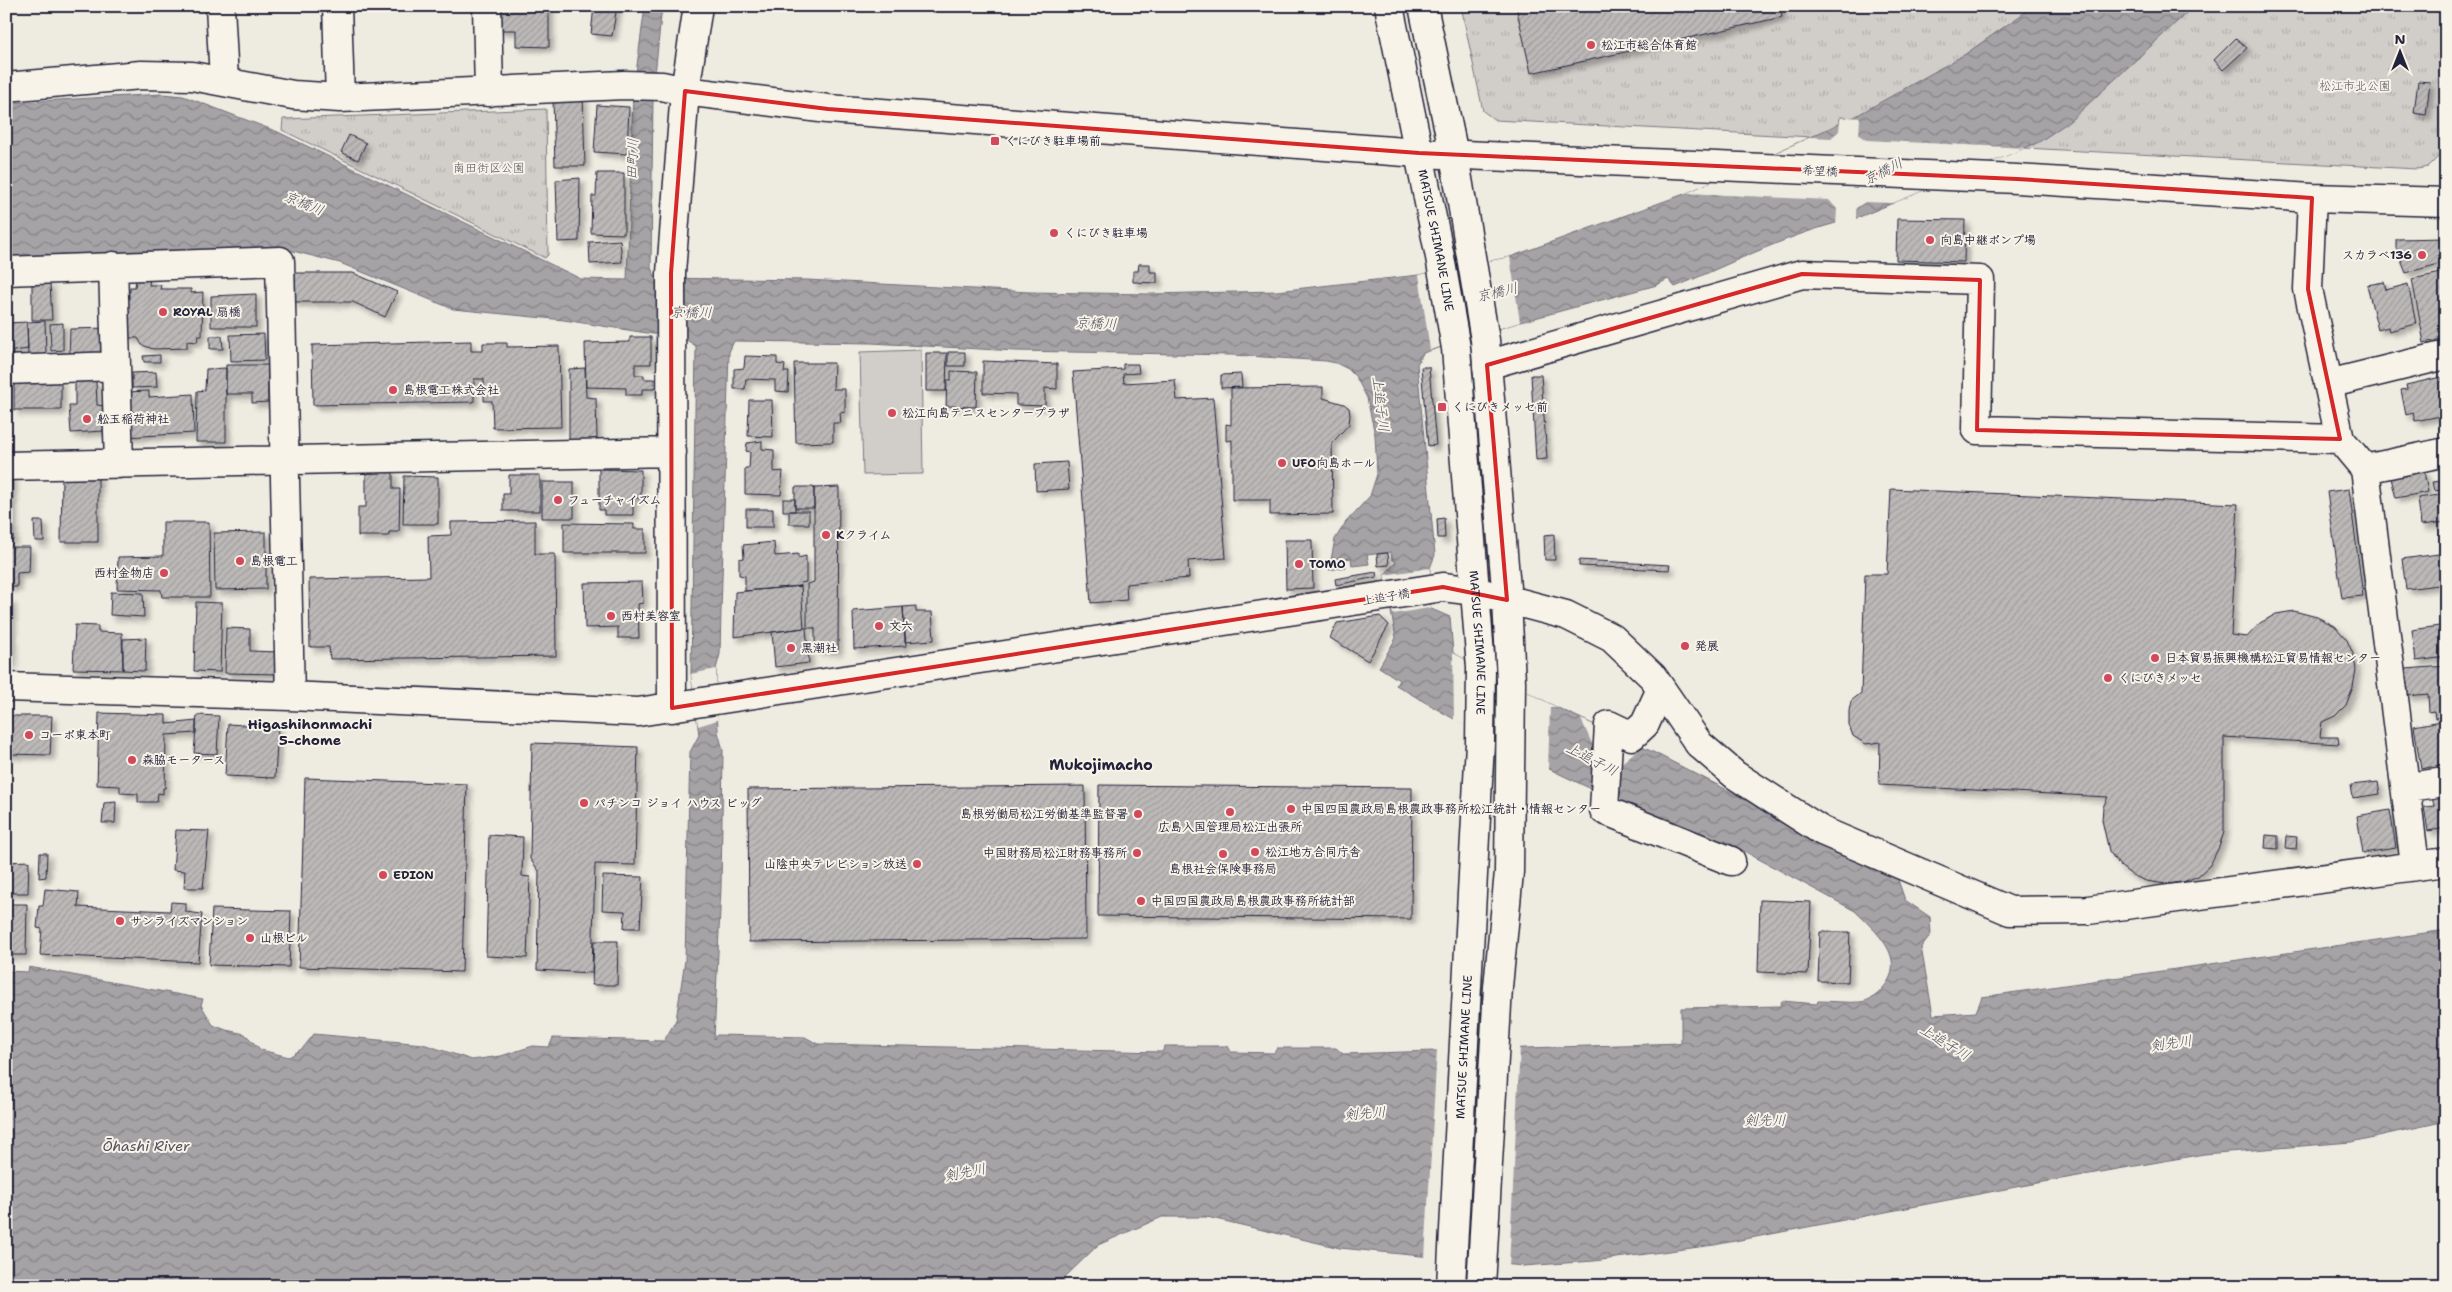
<svg xmlns="http://www.w3.org/2000/svg" width="2452" height="1292" font-family="'Shantell Sans','Klee One',sans-serif">
<style>
.park{fill:url(#park-tufts);stroke:#7a7882}
.pitch{fill:#d1cdc9;stroke:#7a7882}
.water{fill:url(#water-waves);stroke:#716f7b;fill-rule:evenodd}
.pier{fill:#eeebe1}
.building{fill:url(#building-hatch);stroke:#22223b;filter:url(#shadow)}
.lines{fill:none;stroke-linecap:round;stroke-linejoin:round}
.minor-casing{stroke:#22223b;stroke-width:31}
.major-casing{stroke:#22223b;stroke-width:31}
.minor{stroke:#f7f3e8;stroke-width:28}
.major{stroke:#f7f3e8;stroke-width:28}
.marked{fill:none;stroke:#d62828;stroke-width:4;stroke-linejoin:round}
.poi-dot{fill:#d1495b;stroke:#f7f3e8;stroke-width:2}
.labels{text-anchor:middle;dominant-baseline:central;stroke-width:4;stroke-linejoin:round;paint-order:stroke}
.poi-label{font-size:12px;font-weight:bold;fill:#22223b;stroke:#f7f3e8;text-anchor:start}
.park-label{font-size:12px;fill:#575566;stroke:#f7f3e8}
.street-label{font-size:12px;fill:#22223b;stroke:#f7f3e8}
.water-label{font-size:14px;font-style:italic;fill:#504f60;stroke:#f7f3e8}
.neighbourhood-label{font-size:14px;font-weight:bold;fill:#22223b;stroke:#f7f3e8}
.quarter-label{font-size:15px;font-weight:bold;fill:#22223b;stroke:#f7f3e8}
</style>
<defs>
<pattern id="park-tufts" width="24" height="20" patternUnits="userSpaceOnUse" patternTransform="scale(1.25)"><rect width="24" height="20" fill="#d1cdc9"/><path d="M3 7l-1-3M5 7V3M7 7l1-3M15 17l-1-3M17 17v-4M19 17l1-3" fill="none" stroke="#b3b0ae"/></pattern>
<pattern id="water-waves" width="16" height="10" patternUnits="userSpaceOnUse" patternTransform="scale(1.25)"><rect width="16" height="10" fill="#a6a3a6"/><path d="M0 5q4-4 8 0t8 0" fill="none" stroke="#878488"/></pattern>
<pattern id="building-hatch" width="6" height="6" patternUnits="userSpaceOnUse" patternTransform="scale(1.25)"><rect width="6" height="6" fill="#bbb8b7"/><path d="M-1 1l2-2M0 6l6-6M5 7l2-2" fill="none" stroke="#a09e9e"/></pattern>
<filter id="shadow"><feDropShadow dx="4.5" dy="4.5" stdDeviation="2.5" flood-color="#0004"/></filter>
</defs>
<rect width="100%" height="100%" fill="#eeebe1"/>
<filter id="ink" filterUnits="userSpaceOnUse"><feTurbulence type="fractalNoise" baseFrequency=".02" numOctaves="2"/><feDisplacementMap in="SourceGraphic" scale="10" xChannelSelector="R" yChannelSelector="G"/><feConvolveMatrix kernelMatrix="1 2 1 2 8 2 1 2 1" color-interpolation-filters="sRGB"/></filter>
<g filter="url(#ink)">
<path class="park" d="M1461,6h985l-5,148 -13,13 -11,2 -392,-21 -165,-30 -20,-1 -1,14 -8,7 -336,-18 -12,-9z
M546,109l2,146 -3,3 -263,-128 1,-11z"/>
<path class="pitch" d="M921,350l2,124 -60,1 -3,-123z"/>
<path class="water" d="M645,6h17l-9,89 -2,173 5,10 151,2 222,12 122,2 126,-3 142,-16 91,-18 177,-64 169,-77 108,-61 70,-49h160l-124,115 -31,21 -182,76c-63,13 -122,44 -182,69l-7,-8 -11,6 -137,37 -97,31 -6,11 18,191 -5,13 -1,40 21,9 3,36 103,54 99,46 242,124 8,23 25,17 1,17 -10,13 12,68 43,-3 6,-15 464,-67v191l-95,21 -147,12 -183,32 -307,59 -120,16 -71,5 -183,-18 -133,-31h-45l-64,28 -34,33v8h-1058v-315l22,1 1,-5 174,32 -2,6 12,20 13,5 19,4 16,16 28,7 14,-9 11,-14 109,10 49,16 29,-4 32,-10 16,1 4,-9 111,3 12,-21 9,-60 5,-208 9,-17 -8,-61 5,-328 -11,-7 -121,-19 -111,-11 -113,-46 -51,-13 -283,11v-158l156,-9 21,2 95,36 303,147 46,1 6,-185zM734,341l137,2 145,8 216,4 94,6 10,2 12,6 8,8 11,21 8,37 2,39 -7,22 -24,26 -11,17 -6,31 17,-3 -1,-8 6,-1 1,8 17,-2 -2,-9 24,-3 1,7 4,3 -12,13 12,63 -17,29 20,13 -3,5c98,60 200,109 307,152l24,5 128,69c20,20 54,47 28,77 -5,7 -14,13 -23,14 -13,1 -28,-1 -42,-1l-1,3 -35,-3 -2,5 -99,2v35l-338,11 -7,-6h-59l-3,5 -43,-1 -3,-6h-63l-3,6 -344,-8 -13,-7 -88,-2 -3,4 7,-151 2,-138 -5,-18 -2,-63 4,-15 1,-43 8,-259z"/>
<path class="pier" d="M1848,117l12,1 -1,17 7,5 159,8 -132,55 -28,-1 -9,6v12l-20,5 1,-16 -8,-9 -142,-7 124,-56 20,1 8,-7 1,-10z
M1510,257l10,65 -90,28 -11,-75z
M1430,568l-1,40 -36,6 -9,-39z
M1453,653l103,54h-6l-2,63 -94,-50z
M716,669l2,51 -20,6 -7,-52z
M1581,719l60,28 -23,19 -2,22 8,17 -34,-15 3,-44z
M1520,1046l-11,221 -84,-9 12,-209z"/>
<path class="building" d="M497,6h52v41l-33,-1v-16h-19z
M594,6h23l-5,30 -21,-2z
M1516,6h264l2,11 -251,56z
M2236,38l11,10 -24,22 -9,-10z
M2418,81l12,1 -4,33 -12,-2z
M583,97l2,69h-30l-2,-67z
M597,105l32,2 -2,47 -33,-2z
M349,135l17,8 -8,17 -17,-8z
M597,173h27v61l-33,-1 1,-37h4z
M580,178l-1,63 -21,1 -2,-62z
M1897,219l68,1 -1,42 -68,-2z
M2446,238v24l-40,11 -10,-25v-9z
M620,240l2,22 -32,2 -1,-22z
M1139,264h11v8h7v11l-24,-1v-11h5z
M2446,272v66l-22,5 -12,-64z
M293,273h60l44,19 -12,25 -32,-15h-60z
M136,278h14l-1,7h12l-1,4h31v4l12,-1 -1,44h-4l-1,6 -10,-1v7l-34,1 -11,-4 -4,-7h-11l-4,-46h7v-5h5z
M2384,282l2,8 22,-6 8,40 -27,7 -1,-4 -10,3 -11,-45z
M32,283h18l2,37h-20z
M256,294v33h-45v-31z
M6,314l1,9 20,-1 1,27 -15,2 -1,13 -6,1z
M45,321l1,34 -18,1 -1,-34z
M63,323v27l-12,1 -1,-27z
M109,328l1,32 -41,-3 1,-28z
M264,334l1,26 -34,1 -1,-26z
M210,336h12l1,13h-13z
M630,337h21v27h-16v11h9v4h11l-1,10h-12v6h-16v-7l-40,-1 -1,-44 45,-1z
M471,341v10h12v-8h24v4l52,-1 2,81 -68,1 -1,-27h-8v-22h-10v23l-161,3 -1,-60z
M948,352h17v14h-17z
M926,353h21l-1,38h-20z
M160,355v7h-16l-1,-6z
M745,356l32,1v7l8,1 -1,7h5l-1,20 -13,-1v-11l-29,-1 -1,10h-11v-20l10,-1z
M983,361l74,3v25l-12,-1v18l-29,-1v-11l-33,-1z
M794,363h40l-1,26h12v23l-5,1 1,10h-8v19l-37,1z
M1123,364h15l1,9 -16,1 1,9 51,-3 2,20 36,-2 13,160 -38,3 1,17 -63,6 1,16 -36,3 -18,-231 50,-3z
M226,365h42v37l-16,1v-9h-26z
M1421,367h8l7,78 -8,1z
M226,368v74h-30l1,-51 8,-1 1,-21z
M585,368l1,29 10,1 1,42 -28,1v-72z
M951,371l26,1 -1,35 -30,-1 1,-26h4z
M156,372l1,15 -25,1v-15z
M1241,374l1,13 -21,1v-13z
M1531,375h10l6,84 -11,1z
M2441,377l5,22v16l-31,6 -2,-8 -7,2 -5,-25 6,-1 -1,-4z
M14,381h47v29h-47z
M96,381l1,24 7,1v25l-33,2 -2,-27h6v-24z
M1323,387v11l21,6 5,4 1,7 -1,9 -17,19 1,71 -63,1v-15h-38v-60l-6,1v-17l5,1v-37z
M149,391v6l44,-3 1,39 -68,4 -1,-45z
M749,400h23l1,37 -25,-1z
M762,441v8l12,1v22l9,-1 -2,24 -36,-1v-26h4l1,-16 -4,-1 1,-8z
M1067,462l2,27 -33,2 -1,-27z
M599,469l42,1v28h-8v17h-29v-5h-5z
M366,471h27v18h7l-1,43h-10v4h-31v-29h8z
M2424,471l4,21 -32,6 -5,-20z
M62,475h36v67h-37z
M509,475h31v36h-37v-17h6z
M6,476h6l1,64h-7z
M404,476l34,1v47h-35z
M2441,481l1,9 -8,1 -2,-9z
M542,482h32v36h-32z
M795,487h19v21h-19z
M839,487l-1,163h-23v-22h-8v-44l7,-2v-94z
M1891,489l347,15 -7,131 16,2 13,-14 16,-9 18,-3 23,6 18,9 12,14 6,14 3,15 -3,18 -7,18 -11,11 -13,6 -2,15h18l1,7 -115,-7v95l-5,15 -9,18 -12,11 -15,6 -17,2 -20,-3 -14,-6 -12,-9 -11,-15 -7,-31 1,-13 5,-10 -229,-12 1,-43 -14,2 -13,-8 -4,-11v-14l2,-10 10,-8 4,-119h22z
M2349,489l14,107 -21,2 -15,-106z
M2446,494v28l-25,3 -3,-27z
M783,499h12v12h-12z
M746,509h27v18h-27z
M789,511h20v13h-20z
M1444,518l1,20h-7l-1,-19z
M34,521h9l1,20h-9z
M535,521v33h20l1,102 -226,3 -1,-12h-19l-1,-68 120,-2 -1,-41 23,-1v-13z
M163,522h46l1,75h-48l-1,-7 -44,-1 1,-32 45,-1z
M564,523l70,1v5h11v24h-81z
M266,532v57l-51,1 -1,-57z
M1554,534l1,26h-10l-1,-25z
M1285,540h27l1,48 -27,1z
M774,542l1,14 23,-2v4l8,-2v26l-6,1 1,3 -56,5v-15l-6,-1v-16l5,-1 -1,-13z
M6,547h24l-1,25 -12,1v14h-11z
M1388,553l1,12 -11,1 -1,-12z
M2446,553v31l-40,5 -4,-30z
M1579,560l91,5 -1,5 -90,-4z
M1376,572l1,5 -41,8 -1,-6z
M642,582l1,21 -5,1 1,34h-21v-11l-33,1 -1,-45z
M801,586l3,42 -70,9 1,-45z
M111,592l32,1 1,24 -34,-2z
M6,600h5l1,63 -6,1z
M196,602l26,1 -2,69 -26,-1z
M916,606v6h16l2,28 -29,2 -2,-35z
M903,607l3,39 -52,3 -1,-38z
M1380,616l9,9 -21,36 -38,-23 7,-15z
M75,625l23,1v6l24,1 1,37 -50,-1z
M2446,625v32l-30,4 -4,-31z
M226,628l24,1v22l29,1v22l-54,-1z
M804,628h2l3,35 -34,4 -3,-35z
M146,638l-1,33 -22,-1v-31z
M2446,666v51l-11,1 -1,-7 -5,1 -1,-18 -21,2 -2,-27z
M99,713l67,2v9l30,-3v12l-30,2 -1,53h-2v6l-5,-1 -1,9h-19v-8l-18,-1v-7l-23,-1z
M197,715l22,1 -2,38 -23,-1z
M6,716h46l-2,39 -44,-1z
M2441,721l2,9 3,-1v35l-25,5 -7,-43z
M228,724l50,3 -3,51 -50,-2z
M532,743l106,4 -3,118 -40,-1 -3,109 -55,-3 2,-99 -9,-12z
M305,778l162,6 -5,188 -163,-5z
M2378,782l2,12 -27,4 -2,-13z
M1099,785l313,3 -1,131 -313,-3z
M1085,786l1,153 -337,3 -1,-153z
M2446,794v34l-18,3 -4,-24 10,-1 -2,-11z
M116,802l-1,21h-13l2,-20z
M2390,810l6,38 -33,5 -6,-37z
M176,830l33,1 -6,57h-19l1,-17 -12,-1z
M489,835l34,2 -1,39 8,1 -3,81 -41,-2z
M2266,835l12,1v13l-13,-1z
M2286,836l11,1 -1,13 -11,-1z
M40,853h7l-1,24 -7,1z
M29,861l-1,32h-22v-31z
M603,876l40,1 -3,51h-16l1,-17 -23,-1z
M45,889l34,3 -1,15 92,4 1,-9 15,1v9l16,2 -4,48 -158,-7 2,-26 -5,-1 2,-22h4z
M1760,900l51,2 -3,72 -50,-2z
M6,904h21l-1,51h-20z
M212,909l79,2 -2,56 -80,-2z
M1820,932h30l-2,50 -30,-1z
M594,941h24l-1,44h-25z"/>
<g class="lines">
<g class="minor-casing">
<path id="minor" d="M220,6l4,74
M337,6l3,92
M487,6l2,86
M6,87l135,-12 51,1 101,19 47,3 284,-13 38,1 23,5 143,18 591,44 598,26 295,19 134,4
M2312,198l-4,91 32,150 25,30 50,396
M113,266l6,198
M6,271l274,-10 10,435
M1487,365l315,-91 178,6 -3,150 363,9
M6,370l110,-4
M2328,384l118,-29
M6,466l666,-14
M2365,469l81,-17
M6,687l284,9 348,16 805,-125 32,4 91,24 46,23 41,39 46,67 36,31 87,56 188,80 78,-1 358,-48
M1661,689l-16,35 -13,12 -23,-11 -5,85 127,51
M672,708l-1,-435 14,-182 13,-85
M2407,787l39,-5"/>
</g>
<g class="major-casing">
<g id="major">
<path id="s1" d="M1389,6l51,251 16,91 25,320 -1,75 -29,543"/>
<path d="M1423,6l31,149 31,185 22,260 4,82 -2,190 -11,115 -17,299"/>
</g>
</g>
<use href="#minor" class="minor"/>
<use href="#major" class="major"/>
</g>
</g>
<path class="marked" d="M685,91l143,18 591,44 598,26 295,19 -4,91 32,150 -363,-9 3,-150 -178,-6 -315,91 20,235 -64,-13 -771,121 -1,-435z"/>
<g class="poi-dot">
<circle cx="1591" cy="45" r="5"/>
<rect x="990" y="136" width="10" height="10" rx="2.5"/>
<circle cx="1054" cy="233" r="5"/>
<circle cx="1930" cy="240" r="5"/>
<circle cx="2422" cy="255" r="5"/>
<circle cx="163" cy="312" r="5"/>
<circle cx="393" cy="390" r="5"/>
<rect x="1437" y="402" width="10" height="10" rx="2.5"/>
<circle cx="892" cy="413" r="5"/>
<circle cx="87" cy="419" r="5"/>
<circle cx="1282" cy="463" r="5"/>
<circle cx="558" cy="500" r="5"/>
<circle cx="826" cy="535" r="5"/>
<circle cx="240" cy="561" r="5"/>
<circle cx="1299" cy="564" r="5"/>
<circle cx="164" cy="573" r="5"/>
<circle cx="611" cy="616" r="5"/>
<circle cx="879" cy="626" r="5"/>
<circle cx="1685" cy="646" r="5"/>
<circle cx="791" cy="648" r="5"/>
<circle cx="2155" cy="658" r="5"/>
<circle cx="2108" cy="678" r="5"/>
<circle cx="29" cy="735" r="5"/>
<circle cx="132" cy="760" r="5"/>
<circle cx="584" cy="803" r="5"/>
<circle cx="1291" cy="809" r="5"/>
<circle cx="1230" cy="812" r="5"/>
<circle cx="1138" cy="814" r="5"/>
<circle cx="1255" cy="852" r="5"/>
<circle cx="1137" cy="853" r="5"/>
<circle cx="1223" cy="854" r="5"/>
<circle cx="917" cy="864" r="5"/>
<circle cx="383" cy="875" r="5"/>
<circle cx="1141" cy="901" r="5"/>
<circle cx="120" cy="921" r="5"/>
<circle cx="250" cy="938" r="5"/>
</g>
<g class="labels">
<g class="poi-label">
<text x="1601" y="45">松江市総合体育館</text>
<text x="1005" y="141">くにびき駐車場前</text>
<text x="1064" y="233">くにびき駐車場</text>
<text x="1940" y="240">向島中継ポンプ場</text>
<text x="2412" y="255" text-anchor="end">スカラベ136</text>
<text x="173" y="312">ROYAL 扇橋</text>
<text x="403" y="390">島根電工株式会社</text>
<text x="1452" y="407">くにびきメッセ前</text>
<text x="902" y="413">松江向島テニスセンタープラザ</text>
<text x="97" y="419">舩玉稲荷神社</text>
<text x="1292" y="463">UFO向島ホール</text>
<text x="568" y="500">フューチャイズム</text>
<text x="836" y="535">Kクライム</text>
<text x="250" y="561">島根電工</text>
<text x="1309" y="564">TOMO</text>
<text x="154" y="573" text-anchor="end">西村金物店</text>
<text x="621" y="616">西村美容室</text>
<text x="889" y="626">文六</text>
<text x="1695" y="646">発展</text>
<text x="801" y="648">黒潮社</text>
<text x="2165" y="658">日本貿易振興機構松江貿易情報センター</text>
<text x="2118" y="678">くにびきメッセ</text>
<text x="39" y="735">コーポ東本町</text>
<text x="142" y="760">森脇モータース</text>
<text x="594" y="803">パチンコ ジョイ ハウス ビッグ</text>
<text x="1301" y="809">中国四国農政局島根農政事務所松江統計・情報センター</text>
<text x="1128" y="814" text-anchor="end">島根労働局松江労働基準監督署</text>
<text x="1230" y="827" text-anchor="middle">広島入国管理局松江出張所</text>
<text x="1265" y="852">松江地方合同庁舎</text>
<text x="1127" y="853" text-anchor="end">中国財務局松江財務事務所</text>
<text x="907" y="864" text-anchor="end">山陰中央テレビション放送</text>
<text x="1223" y="869" text-anchor="middle">島根社会保険事務局</text>
<text x="393" y="875">EDION</text>
<text x="1151" y="901">中国四国農政局島根農政事務所統計部</text>
<text x="130" y="921">サンライズマンション</text>
<text x="260" y="938">山根ビル</text>
</g>
<g class="park-label">
<text x="2355" y="86">松江市北公園</text>
<text x="489" y="168">南田街区公園</text>
</g>
<g class="street-label">
<text transform="translate(1820 171) rotate(2)">希望橋</text>
<text stroke="none"><textPath href="#s1" startOffset="239">MATSUE SHIMANE LINE</textPath></text>
<text transform="translate(1386 597) rotate(-10)">上追子橋</text>
<text stroke="none"><textPath href="#s1" startOffset="644">MATSUE SHIMANE LINE</textPath></text>
<text transform="translate(1464 1047) rotate(-87)">MATSUE SHIMANE LINE</text>
</g>
<g class="water-label">
<text transform="translate(632 159) rotate(-88)">田町川</text>
<text transform="translate(1883 171) rotate(-27)">京橋川</text>
<text transform="translate(304 203) rotate(22)">京橋川</text>
<text transform="translate(1497 292) rotate(-13)">京橋川</text>
<text transform="translate(691 312) rotate(1)">京橋川</text>
<text transform="translate(1096 323) rotate(2)">京橋川</text>
<text transform="translate(1381 404) rotate(83)">上追子川</text>
<text transform="translate(1592 759) rotate(27)">上追子川</text>
<text transform="translate(1945 1042) rotate(31)">上追子川</text>
<text transform="translate(2171 1043) rotate(-8)">剣先川</text>
<text transform="translate(1365 1113) rotate(-4)">剣先川</text>
<text x="1765" y="1120">剣先川</text>
<text x="146" y="1146">Ōhashi River</text>
<text transform="translate(965 1172) rotate(-11)">剣先川</text>
</g>
<g class="neighbourhood-label">
<text x="310" y="724">Higashihonmachi<tspan x="310" dy="16">5-chome</tspan></text>
</g>
<g class="quarter-label">
<text x="1101" y="765">Mukojimacho</text>
</g>
</g>
<rect width="2452" height="1292" fill="none" stroke="#f7f3e8" stroke-width="25"/>
<rect x="12" y="12" width="2427" height="1267" fill="none" stroke="#22223b" stroke-width="2" filter="url(#ink)"/>
<g transform="translate(2400 52)" stroke="#f7f3e8" stroke-width="4" paint-order="stroke">
<path d="M0-4L9 19L0 12L-9 19Z" fill="#22223b"/>
<text y="-8" font-size="14" font-weight="bold" text-anchor="middle" fill="#22223b">N</text>
</g>
</svg>
